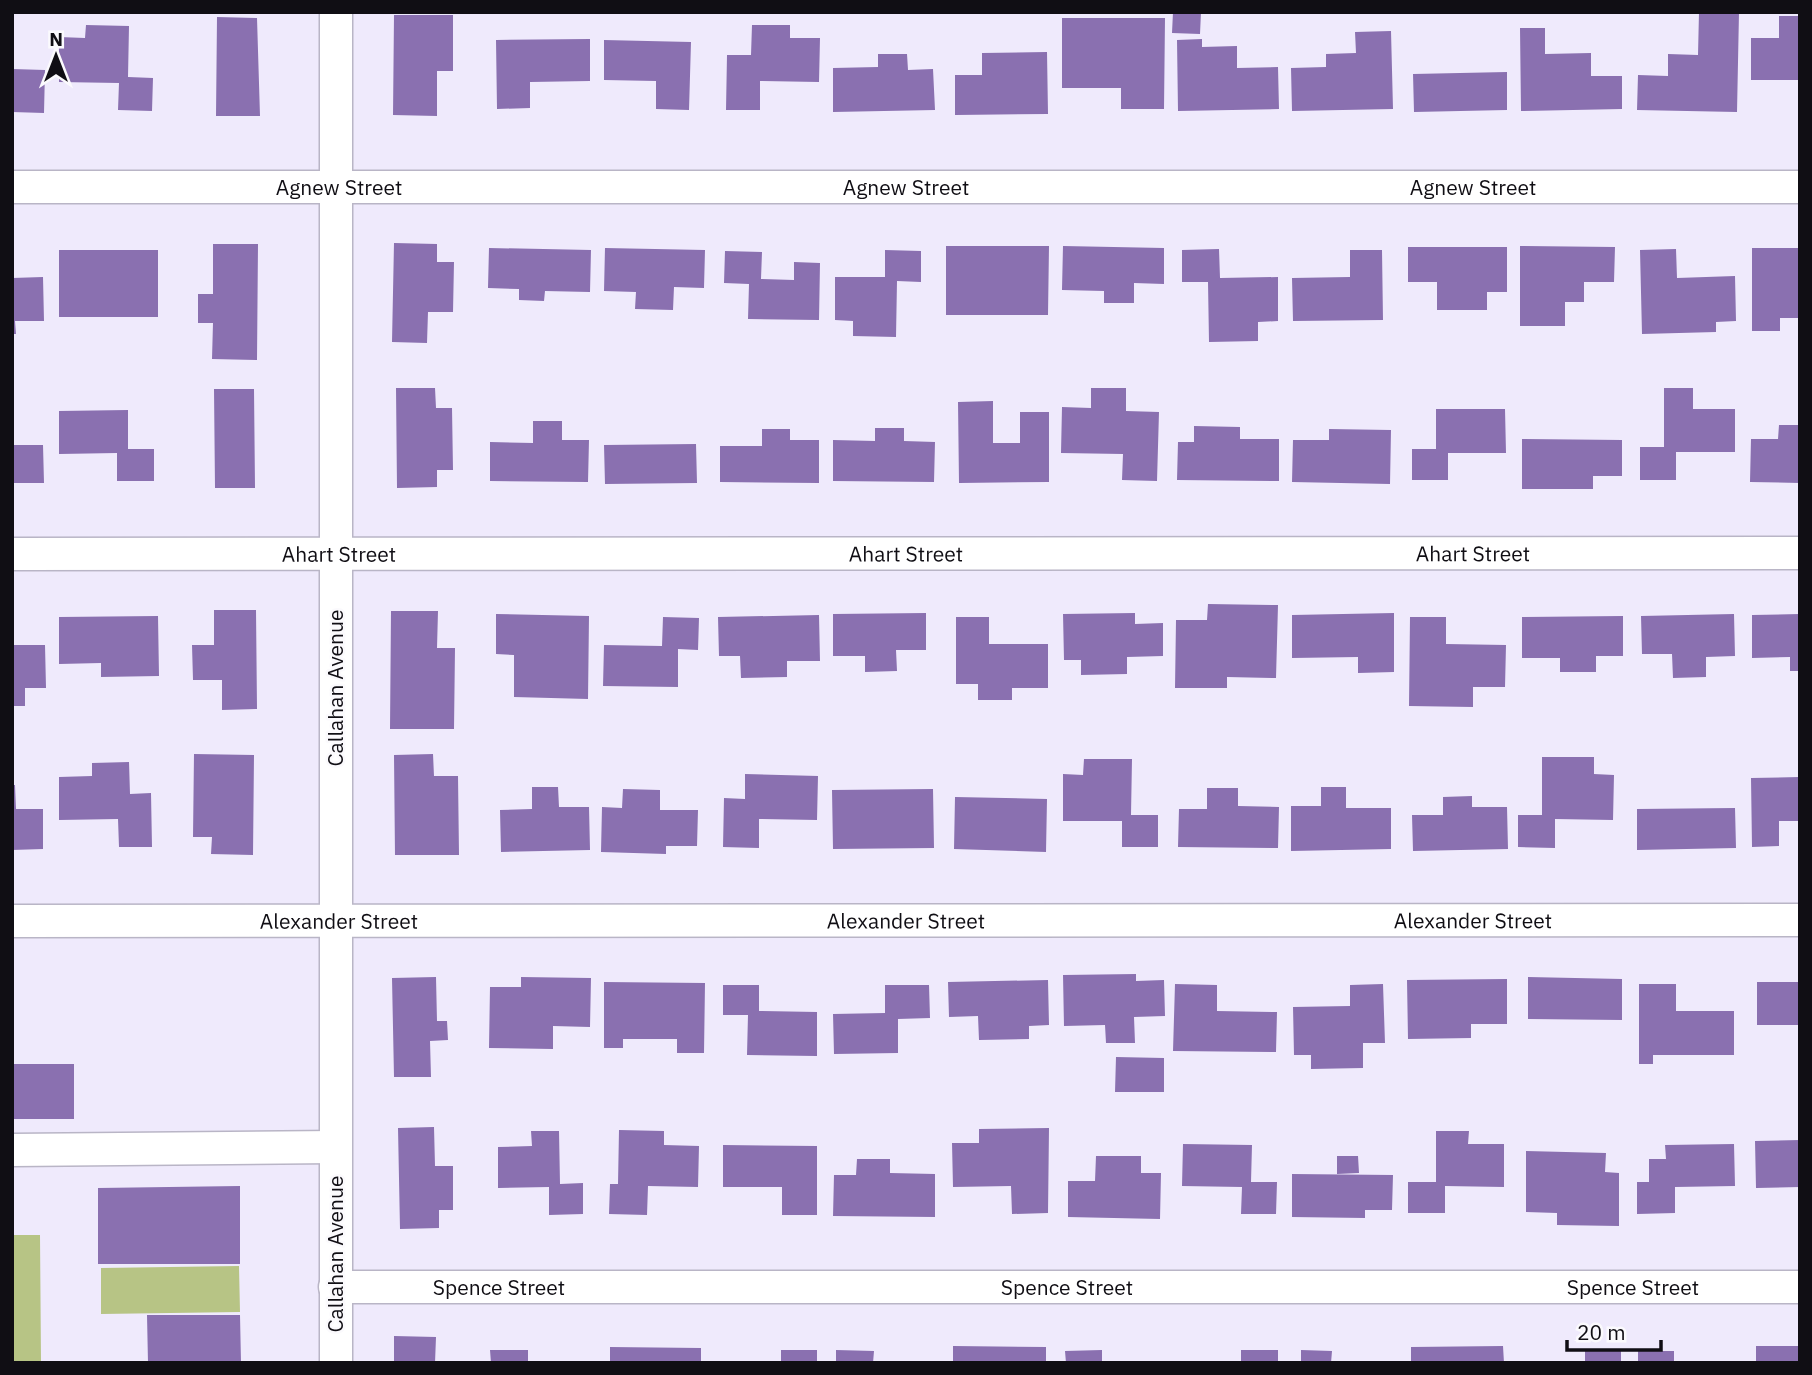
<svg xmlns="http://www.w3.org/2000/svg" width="1812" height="1375" font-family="'IBM Plex Sans',sans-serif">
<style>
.green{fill:#b7c485}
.building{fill:#8a70b0}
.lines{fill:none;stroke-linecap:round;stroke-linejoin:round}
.minor-casing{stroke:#b9b5c6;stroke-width:35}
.minor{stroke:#fff;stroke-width:32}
.labels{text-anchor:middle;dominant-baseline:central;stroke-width:5;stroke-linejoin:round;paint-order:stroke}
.street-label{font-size:21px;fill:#100e14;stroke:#fbfafd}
</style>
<rect width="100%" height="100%" fill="#efeafc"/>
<path class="green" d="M12,1235h28l1,128h-29z
M239,1266l1,46 -139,2v-46z"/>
<path class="building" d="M1173,12h28l-1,22 -28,-1z
M1699,12h40l-2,100 -100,-2 1,-35 30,1v-22l30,1z
M394,15h59v56h-16v45l-44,-1z
M1779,16h21v64h-49v-42h28z
M217,17l40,1 3,98h-44z
M1062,18h103l-1,91h-43v-21h-59z
M86,25l43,1 -1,51 25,1 -1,33 -34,-1 1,-27 -60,-1v-45l26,1z
M752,25h38v13h30l-1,44 -59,-1v29h-34l1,-55h24z
M1520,28h25v26l46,-1v23h31v33l-101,2z
M1391,31l2,78 -101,2 -1,-43 35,-1v-13l30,-1 -1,-21z
M590,39v42l-60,1v26l-33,1 -1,-69z
M1202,39v8l35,-1v22l41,-1 1,42 -101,2 -1,-71z
M604,40l87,2 -2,68 -33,-1v-28l-52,-1z
M1047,52l1,62 -93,1v-40h27v-22z
M878,54h29l1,16 25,-1 2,41 -102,2v-44l45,-1z
M12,69l33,1 -1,43 -32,-1z
M1507,72v38l-93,2 -1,-38z
M394,243l43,1v18h17l-1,50h-25l-1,31 -35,-1z
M213,244h45l-1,116 -45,-1 1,-36h-15v-29h15z
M946,246h103l-1,69h-102z
M1063,246l101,2v36l-30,-1v20h-30v-12l-42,-1z
M1520,246l95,1 -1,35h-30v20h-19v24h-45z
M1408,247h99v45h-20v18h-50v-28h-29z
M489,248l102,2 -1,42 -45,-1 -1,10 -25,-1v-11l-31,-1z
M605,248l100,2 -1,38 -30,-1 -1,23 -38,-1 1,-17 -32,-1z
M1752,248h48v70h-20v13h-28z
M1219,249l1,29 58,-1v44l-20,1v19l-49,1 -1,-60h-26v-32z
M1676,249l1,29 58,-2 1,45 -20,1v10l-74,2 -2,-84z
M59,250h99v67h-99z
M885,250l36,1v31l-24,-1 -1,56 -43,-1v-15l-18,-1v-43h50z
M1350,250h32l1,70 -90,1 -1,-43 58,-1z
M725,251l37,1 -1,27 33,1v-18l26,1 -1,57 -71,-1 1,-35 -25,-1z
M43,277l1,44h-29l1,13h-4v-56z
M396,388h39l1,20h16l1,62h-16v17l-40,1z
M1091,388h35v23l33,1 -2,69 -35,-1 1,-26 -62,-1 1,-46 29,1z
M1664,388h29v21h42v43h-59v28h-36v-33h24z
M214,389h40l1,99h-40z
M993,401v42h27v-31h29v70l-90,1 -1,-81z
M1436,409h69l1,44h-58v27h-36v-31h24z
M128,410v39h26v32h-37v-28l-58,1v-43z
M533,421h29v19h27l-1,42 -98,-1v-39l43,1z
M1779,425h21v58l-50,-1 1,-43h27z
M1194,426l46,1v12h39v42l-102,-1 1,-38h16z
M875,428h29v13l31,1 -1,40 -101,-1v-41l42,1z
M762,429h28v11h29v43l-99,-1v-36h42z
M1329,429l62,1 -1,54 -98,-2 1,-42h36z
M1522,439l100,1v36h-29v13h-71z
M696,444l1,39 -92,1 -1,-39z
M12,445h31l1,38h-32z
M1208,604l70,1 -2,73 -49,-1v11h-52l1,-68h31z
M214,610h42l1,99 -35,1v-30h-29l-1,-35h22z
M391,611h47l-1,37h18l-1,81h-64z
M926,613v37h-30l1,21 -32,1v-16h-32v-42z
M1135,613v11l28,-1v33l-36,1v17l-46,1v-15h-17l-1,-46z
M1394,613v59l-36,1v-16l-66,1v-43z
M496,614l93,2 -1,83 -74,-2v-42l-18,-1z
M1734,614l1,42 -29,1v20l-33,1 -1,-24h-30l-1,-38z
M1800,614v57h-10v-14l-38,1v-43z
M819,615l1,46h-33v16l-46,1 -1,-22h-21l-1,-39z
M158,616l1,60 -58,1v-14l-42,1v-47z
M1623,616v40h-27v16h-36v-14h-38v-41z
M663,617l36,1 -1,32 -20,-1v38l-75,-1 1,-41 58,1z
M956,617h33v27h59v44h-36v12h-34v-16h-22z
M1410,617h36v27l60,1 -1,42h-32v20l-64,-1z
M12,645h33l1,43h-21v18h-13z
M194,754l60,1 -1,100 -42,-1 1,-17h-19z
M433,754l1,22h24l1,79h-64l-1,-100z
M1542,757h52v17l20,1 -1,45 -58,-1v29l-37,-1v-32h24z
M1084,759h48l-1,56h27v32h-36v-26h-59v-47l20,1z
M129,762l1,32 21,-1 1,54h-33l-1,-28 -59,1v-43l33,-1v-13z
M745,774l73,2 -1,44 -58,-1v29l-36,-1 1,-49 21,1z
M1800,777v44h-21v25l-27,1 -1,-69z
M12,785h3l1,24h27v40l-31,1z
M532,787h26l1,20h30l1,43 -89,2 -1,-42 32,-1z
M1321,787h25v21h45v41l-100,2v-45h30z
M1207,788h31v18l41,1 -1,41 -100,-1 1,-38h28z
M623,789l37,1v20h38l-1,36h-31v8l-65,-2 1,-45 20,1z
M933,789l1,59 -101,1 -1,-59z
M1472,796v11h35l1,42 -95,2 -1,-36h31v-18z
M955,797l92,2 -1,53 -92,-3z
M1735,808l1,40 -99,2v-41z
M1136,974v7l28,-1 1,36 -31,1 1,26h-29l-1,-18 -41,1 -1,-51z
M436,977l1,44h10l1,19 -18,1 1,36h-37l-2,-99z
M521,977l70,1 -1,49 -37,-1v23l-64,-1 1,-61h31z
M1528,977l94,2v41l-94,-1z
M1507,979v45h-36v14l-63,1 -1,-59z
M1048,980l1,45 -20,1v13l-50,1 -1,-24 -29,1 -1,-35z
M604,982l101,1 -1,70h-27v-14h-54v9h-19z
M1757,982h43v43h-43z
M1175,984l42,1v26l60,1 -1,40 -103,-1z
M1383,984l2,59h-22v25l-52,1v-14h-17l-1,-48 57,-1v-21z
M1639,984h37v27h58v44h-81v9h-14z
M723,985h36v26l58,1v44l-70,-1 1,-40h-25z
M885,985h44l1,33 -32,1v34l-64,1 -1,-40 52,-1z
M1116,1057l48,1v34h-49z
M12,1064h62v55h-62z
M434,1127l1,39h18v44h-14v18l-39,1 -2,-101z
M1049,1128l-1,85 -36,1 -1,-28 -58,1 -1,-44h27v-14z
M619,1130l45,1v14l35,1 -1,41 -50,-1 -1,29 -38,-1 1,-30h8z
M531,1131h28l1,53 23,-1v31l-34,1v-28l-51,1v-41l34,-1z
M1436,1131h33l-1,13h36v43l-59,-1v27h-37v-31h28z
M1800,1140v47l-44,1 -1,-47z
M1183,1144l69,1 -1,37h26l-1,32h-35l1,-27 -60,-1z
M1734,1144l1,42 -60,1v26l-38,1v-32h12v-23h17l-1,-14z
M723,1145l94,1v69h-35v-28h-59z
M1526,1151l80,2 -1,19 14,1v53l-62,-1v-12l-31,-1z
M1096,1156h45v17h20l-1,46 -92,-2v-36h27z
M1337,1156h21l1,17 -22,1z
M857,1159h33v14l45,1v43l-102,-1 1,-41h22z
M1292,1174l101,1 -1,35h-27v8l-73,-1z
M240,1186v78h-142v-76z
M147,1315h93l1,48h-93z
M394,1336l42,1 -1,26h-41z
M953,1346l93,1v16h-93z
M1503,1346l1,17h-93v-16z
M1756,1346h44v17h-44z
M610,1347l91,1v15h-91z
M490,1350h38v13h-37z
M781,1350h36v13h-36z
M836,1350l38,1 -1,12h-37z
M1102,1350v13h-36l-1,-12z
M1241,1350h37v13h-37z
M1301,1350l31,1 -1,12h-30z
M1585,1350l36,1v12h-36z
M1638,1351h36v12h-36z"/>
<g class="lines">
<g class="minor-casing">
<g id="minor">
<path id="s1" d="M12,187h1788"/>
<path id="s2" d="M12,554l1788,-1"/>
<path id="s3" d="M12,921l1788,-1"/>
<path d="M12,1150l323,-3"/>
<path id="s4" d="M335,1287h1465"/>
<path d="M336,1363v-1351"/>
</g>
</g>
<use href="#minor" class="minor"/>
</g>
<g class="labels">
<g class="street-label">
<text stroke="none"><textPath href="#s1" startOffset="327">Agnew Street</textPath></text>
<text stroke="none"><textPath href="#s1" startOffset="894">Agnew Street</textPath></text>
<text stroke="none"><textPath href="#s1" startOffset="1461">Agnew Street</textPath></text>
<text stroke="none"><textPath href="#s2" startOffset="1461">Ahart Street</textPath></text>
<text stroke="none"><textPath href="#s2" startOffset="327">Ahart Street</textPath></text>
<text stroke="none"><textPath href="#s2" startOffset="894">Ahart Street</textPath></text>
<text transform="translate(335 688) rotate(-90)">Callahan Avenue</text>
<text stroke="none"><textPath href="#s3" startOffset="327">Alexander Street</textPath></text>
<text stroke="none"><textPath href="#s3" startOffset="894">Alexander Street</textPath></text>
<text stroke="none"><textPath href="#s3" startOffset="1461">Alexander Street</textPath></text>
<text transform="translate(335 1254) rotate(-90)">Callahan Avenue</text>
<text stroke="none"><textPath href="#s4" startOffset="164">Spence Street</textPath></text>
<text stroke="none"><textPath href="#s4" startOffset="732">Spence Street</textPath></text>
<text stroke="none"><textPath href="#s4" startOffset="1298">Spence Street</textPath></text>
</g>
</g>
<rect width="1812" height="1375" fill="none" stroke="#100e14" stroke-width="28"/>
<g transform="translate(56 56)" stroke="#fbfafd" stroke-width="5" paint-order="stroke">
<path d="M0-5L12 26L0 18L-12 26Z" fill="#100e14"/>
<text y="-10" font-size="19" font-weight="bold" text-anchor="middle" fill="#100e14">N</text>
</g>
<path d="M1567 1340v10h94v-10" fill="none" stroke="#100e14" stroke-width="3.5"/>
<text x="1577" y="1340" font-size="21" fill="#100e14" stroke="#fbfafd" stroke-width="5" paint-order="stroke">20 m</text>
</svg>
